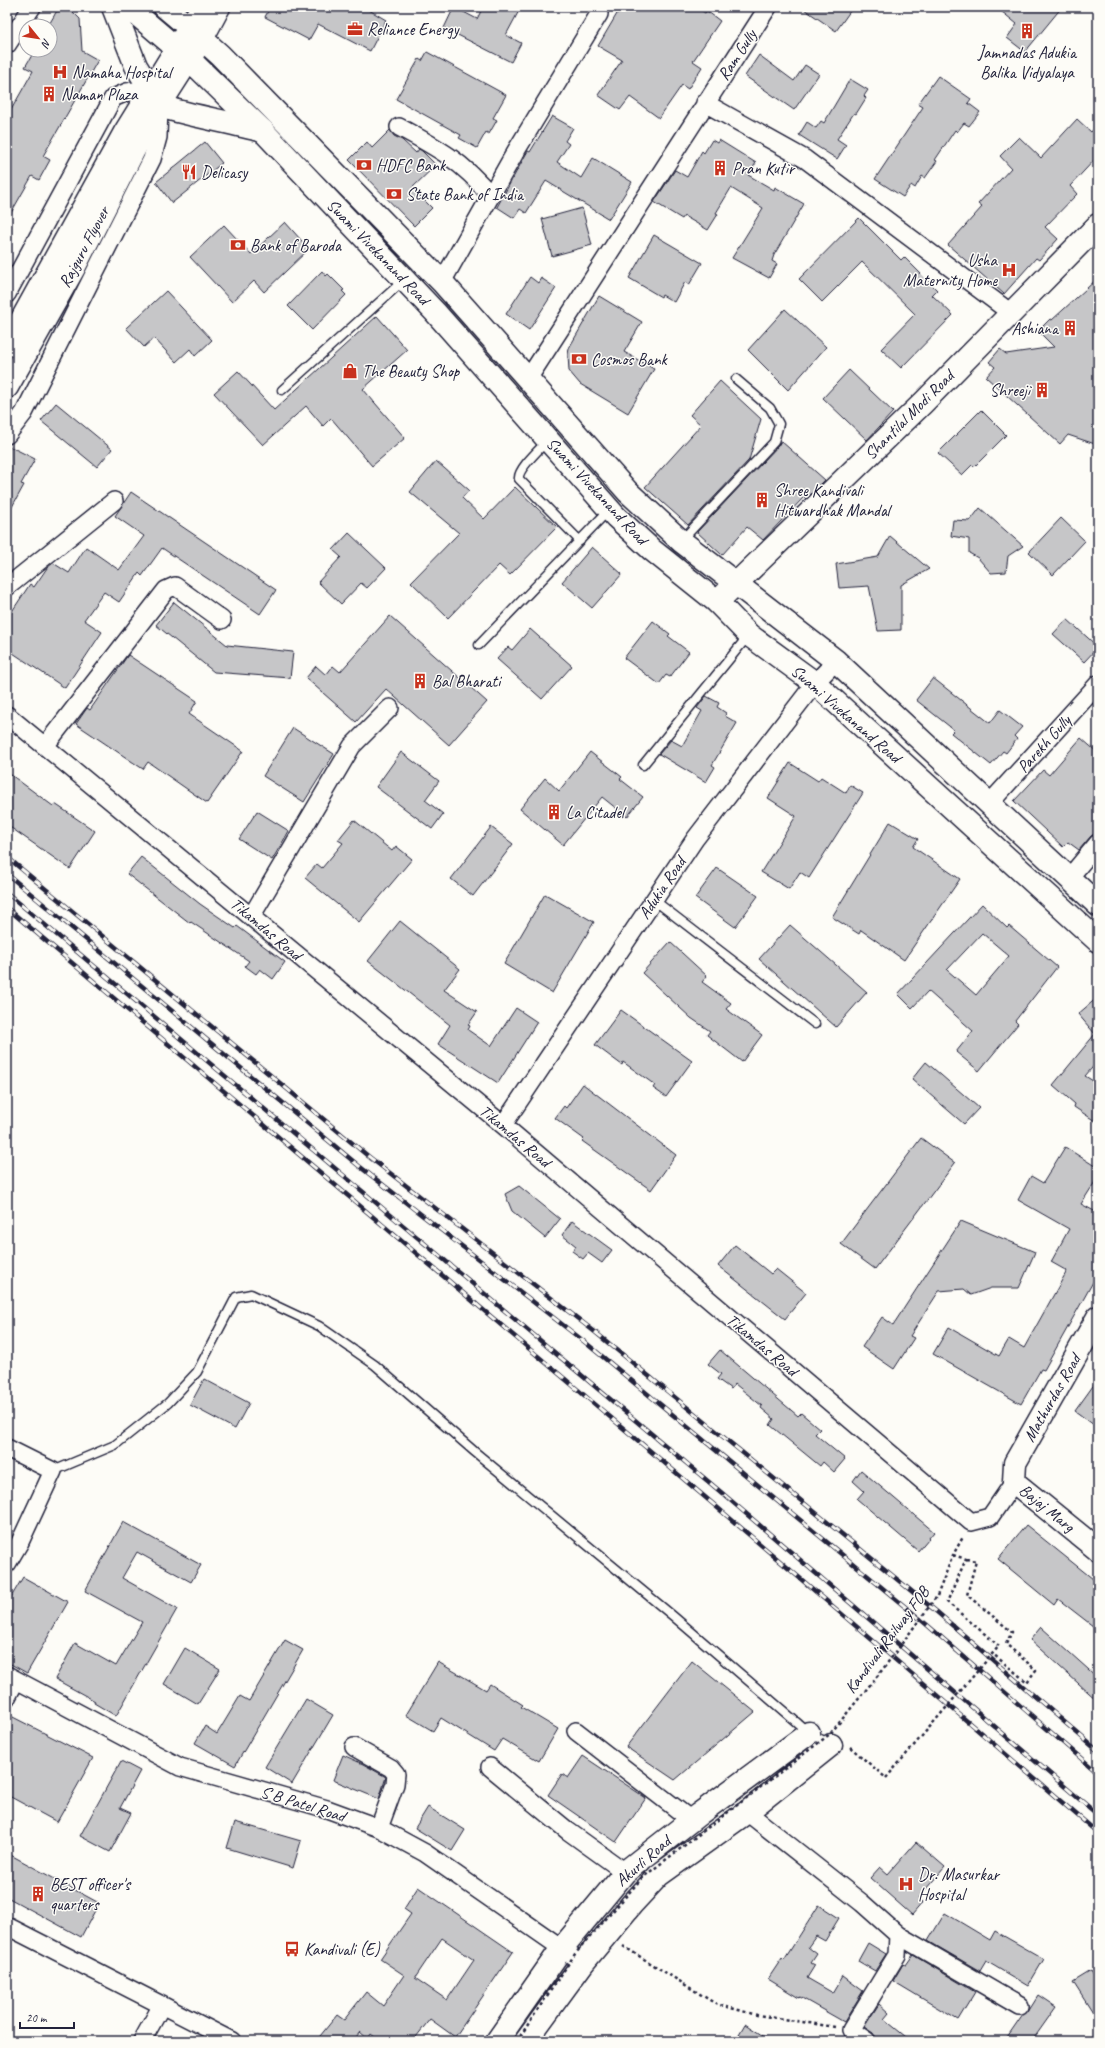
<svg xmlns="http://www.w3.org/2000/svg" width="1105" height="2048" font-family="Caveat,sans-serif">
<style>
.building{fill:#c6c6c8;stroke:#22223b;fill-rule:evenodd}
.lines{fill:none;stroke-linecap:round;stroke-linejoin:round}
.lane-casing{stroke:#22223b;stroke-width:11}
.street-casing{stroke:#22223b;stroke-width:20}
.secondary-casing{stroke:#22223b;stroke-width:25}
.primary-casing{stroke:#22223b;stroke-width:25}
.path{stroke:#22223b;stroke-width:2.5;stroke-dasharray:3 3;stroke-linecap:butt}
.lane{stroke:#fdfcf7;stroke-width:8}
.street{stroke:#fdfcf7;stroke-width:17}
.secondary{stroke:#fdfcf7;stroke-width:22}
.primary{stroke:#fdfcf7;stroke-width:22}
.rail-casing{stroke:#22223b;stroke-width:4.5}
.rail{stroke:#fdfcf7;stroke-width:3;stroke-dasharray:9;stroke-linecap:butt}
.path-bridge{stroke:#22223b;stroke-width:2.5;stroke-dasharray:3 3;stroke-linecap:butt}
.labels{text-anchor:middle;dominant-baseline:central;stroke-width:3;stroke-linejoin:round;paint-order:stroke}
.poi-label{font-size:17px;fill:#22223b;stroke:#fdfcf7;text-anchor:start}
.street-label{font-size:17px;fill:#22223b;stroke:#fdfcf7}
</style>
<rect width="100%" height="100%" fill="#fdfcf7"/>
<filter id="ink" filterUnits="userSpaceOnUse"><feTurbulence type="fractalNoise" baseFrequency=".025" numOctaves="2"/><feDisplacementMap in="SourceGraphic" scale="8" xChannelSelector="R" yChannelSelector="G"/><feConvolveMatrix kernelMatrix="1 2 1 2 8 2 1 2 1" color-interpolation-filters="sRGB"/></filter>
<g filter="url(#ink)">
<path class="building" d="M270,7h94l22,13 -16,31 -52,-27 -9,16 -44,-23z
M454,7l23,12 6,-12h38l-15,28 15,8 -10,19 -67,-34z
M621,7h75l9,6 2,-2 13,10 -27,40 9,6 -14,22 -6,-4 -23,33 -29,-21 -10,13 -22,-15 24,-35 -24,-14z
M801,7h52l-17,24z
M996,7h66l-37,45 -18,-14 10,-14z
M69,8l11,11 2,32 16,9 -55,96 7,4 -11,20 -7,-4 -25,44v-103l26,-46 -8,-4 10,-17h15v-24h-2l6,-10 2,-4z
M427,52l79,43 -13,23 4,2 -8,14 -3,-2 -9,16 -18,-10 2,-3 -65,-36 23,-40 3,2z
M759,55l35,26 11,-16 14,9 -25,36 -49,-34z
M938,76l33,23 -3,4 12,9 -11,14 -5,-3 -7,9 -2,-2 -20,30 2,1 -12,17 -3,-2 -7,12 -4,-3 -8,12 -28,-18 48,-72 -5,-3z
M850,79l18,11 -4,6 2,2 -10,16 -2,-1 -17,26 9,6 -9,14 -38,-24 8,-13 9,6 5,-7 3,2z
M552,116l21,12 -8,13 4,3 -12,18 24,16 12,-20 39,24 -23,37 -63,-38 -20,32 -6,-4 -6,9 -17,-11 28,-51 3,-5 2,1z
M1077,119l14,13 7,-8v32l-28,30 7,8 -32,33 13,12 -19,21 -3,-2 -32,36 -56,-49 34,-38 -4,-3 33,-36 -11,-12 19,-19 22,21z
M390,130l4,6 8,4 14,13 3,-4 3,2 14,14 -24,23 20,20 -18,18 -65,-66 18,-18 5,6z
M712,140l5,3 2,-3 37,23 -8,12 26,15 1,-3 29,17 -30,51 -2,6 5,3 -8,14 -37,-20 31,-50 -32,-20 -15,25 2,1 -10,16 -24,-14 -2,3 -28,-17 21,-32 12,7 15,-26 2,2z
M205,142l17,21 -50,40 -16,-21z
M582,208l10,37 -40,11 -10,-37z
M859,218l42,42 3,-3 33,33 -5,5 21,20 -52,53 -20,-19 34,-35 -53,-52 -40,40 -23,-23z
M285,222l24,27 -45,43 -10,-11 -22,21 -42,-45 34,-32 27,29z
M654,235l48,28 -13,22 -4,-3 -11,20 -12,-7 -1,2 -32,-19z
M322,271l4,5 2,-2 16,16 -2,1 4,4 -34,35 -24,-24z
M530,277l8,6 3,-5 15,10 -27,42 -23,-16z
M1098,278v167l-30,-10 -8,9 -74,-67 9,-10 -6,-5 11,-13 6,5 48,-7 -16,-16 12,-12 2,1z
M166,291l46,49 -17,16 -5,-7 -14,13 -22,-24 -10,9 -18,-19z
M599,296l43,26 -18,30 30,17 -26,44 -48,-29 -11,-13 -1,-16 1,-7z
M785,309l41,38 -38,43 -40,-40z
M377,316l30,34 -44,39 42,49 -33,28 -41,-48 -8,8 -17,-20 -43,39 -49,-52 24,-22 36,39z
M849,370l44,42 -26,28 -44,-42z
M720,381l41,38 -12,41 -61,65 -43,-38 56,-62 -11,-10z
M56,403l56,46 -15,18 -56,-46z
M981,410l25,25 -32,32 -2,-2 -10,10 -24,-22z
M781,441l44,39 -19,19 -2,-2 -41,43 -16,-13 -25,28 -25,-23 81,-86z
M7,445l28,14 -14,25 3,1 -17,31z
M436,461l33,29 -7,8 22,21 31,-32 42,40 -47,48 -11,-10 -51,53 -37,-36 48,-49 -49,-41z
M131,492l145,98 -16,24 -98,-66 -20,28 -3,-3 -20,29 -15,-10 -20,28 18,12 -37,56 -58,-39v-30l23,-35 4,3 13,-19 6,-5 16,10 17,-26 33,23 25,-34 -29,-20z
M980,508l43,38 -15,10 -2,16 -15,1 -13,-15 -9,-5v-14l-18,-3 2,-16 17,1z
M1061,518l24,23 -32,34 -24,-23z
M349,533l37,35 -19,20 -6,-5 -20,21 -23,-22 23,-25 -8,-7z
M890,536l39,33 -28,16v45l-23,1 -9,-45 -30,2 -3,-24 42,-7z
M592,547l30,27 -30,34 -30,-26z
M174,602l53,43 66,7 -3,26 -76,-6 -58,-47z
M390,616l97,86 -38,43 -63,-56 -30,33 -50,-44 10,-12 10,9 7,-9 7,6z
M1067,619l31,28 -14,15 -31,-28z
M653,621l17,13 -2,2 21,16 -19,25 -4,-2 -7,9 -35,-26z
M530,629l42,37 -30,33 -45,-40 11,-12 4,3z
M128,655l69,46 -8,13 54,37 -36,52 -59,-41 -5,7 -67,-45 11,-16 3,2z
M933,678l57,45 10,-13 22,17 -8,9 3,3 -11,14 -3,-2 -12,14 -40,-32 3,-3 -38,-30z
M706,696l13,7 -2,4 9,6 -1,3 12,7 -25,42 3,2 -9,15 -47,-28 12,-14 11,6 20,-35 -5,-3z
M293,728l41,26 -30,48 -41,-26z
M1081,738l17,15v80l-7,3 -12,14 -11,-8 -5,5 -49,-46 29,-31 6,5z
M401,752l38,29 -14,19 18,14 -11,15 -56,-42z
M590,752l32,25 -2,2 23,18 -16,20 -25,-20 -39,48 -43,-36 25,-31 14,13z
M790,763l28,18 3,-4 25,16 4,-8 13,8 -54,85 -9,-6 -11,17 -28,-17 35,-56 -28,-18z
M7,772l46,34 2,-2 40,27 -25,38 -63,-44z
M257,811l32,20 -17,29 -33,-21z
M354,820l38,31 4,-5 16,13 -53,63 -54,-44 12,-14 5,4 21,-25 -5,-3z
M890,822l28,17 -5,8 47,32 -56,81 -43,-30 -2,4 -27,-17z
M491,827l22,17 -40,52 -22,-17z
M141,857l59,47 35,24 2,-2 48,36 -12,17 -13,-10 -4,5 -11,-8 4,-5 -58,-39 -1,1 -63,-49z
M717,868l41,28 -23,31 -40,-29z
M545,894l49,28 -42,71 -48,-29z
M982,904l25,24 2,-2 48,41 -42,54 3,3 -39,47 -23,-19 17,-21 -45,-40 -16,17 -14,-14zM982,933l27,23 -33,39 -29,-25z
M400,921l60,48 -16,21 33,22 -9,13 2,1 -2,4 23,16 25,-38 21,14 -39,61 -60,-39 12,-19 -82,-64z
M790,925l77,67 -31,35 -77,-68z
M670,942l37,34 -5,6 29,21 -5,6 36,26 -20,27 -35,-27 3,-4 -19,-13 -49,-45z
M1098,997v64l-13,15 13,8v39l-24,-16 1,-3 -22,-19 42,-51 -17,-20z
M621,1010l71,51 -26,36 -13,-9 2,-3 -32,-23 -1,3 -27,-20z
M926,1062l53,46 -15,16 -52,-45z
M583,1084l93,71 -25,35 -69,-49 2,-2 -29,-21 9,-12 2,2z
M921,1138l34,25 -80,106 -34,-25z
M1065,1147l33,21v9l-17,27 17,9v60l-54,97 -3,-1 -20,35 -88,-50 16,-27 50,29 10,-17 15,9 43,-77 -16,-9 18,-33 -51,-29 13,-24 12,7z
M519,1186l41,33 -15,19 -33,-27 -7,-17z
M572,1221l40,29 -10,13 -14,-10 -5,6 -11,-8 4,-5 -14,-11z
M961,1221l74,31 -16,36h-28l-20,7 -7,-6 -25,2 -29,45 4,2 -20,31 -32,-22 20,-30 11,8z
M735,1245l36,29 5,-5 30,24 -21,26 -67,-53z
M720,1350l78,66 3,-3 19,16 -5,5 30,25 -11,13 -11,-10 -3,4 -50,-41 4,-6 -13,-11 1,-2 -27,-22 -4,5 -14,-10 4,-5 -13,-10z
M204,1379l45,24 -14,26 -45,-24z
M1098,1379v49l-23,-17z
M861,1470l73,62 -16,19 -61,-52 7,-8 -11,-10z
M123,1522l78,43 -10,17 -54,-30 -15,26 55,31 -61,107 -22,-13 1,-2 -40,-22 20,-36 41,23 26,-44 -57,-31z
M1026,1525l72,58v47l-40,-31 -4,6 -56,-46z
M23,1577l45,25 -41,71 -20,-11v-58z
M1041,1627l57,51v23l-68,-61z
M285,1640l18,10 -68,116 -40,-23 10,-17 12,8 23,-38 9,5z
M185,1648l35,21 -22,35 -34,-20z
M692,1661l63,51 -80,68 -49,-33z
M438,1662l48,28 4,-6 33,21 -2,2 37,22 -19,32 -37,-22 -8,12 -53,-33 -8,13 -27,-16z
M306,1699l27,16 -41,69 -27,-17z
M7,1714l86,44 -36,64 -50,-27z
M343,1755l20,9 23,13 -7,22 -46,-19z
M583,1756l63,42 -30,44 -68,-47 14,-21 6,4z
M121,1761l19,10 -20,37 11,5 -21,39 -30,-16z
M428,1807l37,23 -13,21 -37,-23z
M235,1822l66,19 -8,27 -66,-20z
M916,1842l29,25 -27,31 5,4 -11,13 -42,-37 10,-11 8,7z
M7,1853l92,50 -18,34 -74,-40z
M418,1887l95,65 -58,85 -25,-18 -17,22h-33l-9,-7 -3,5 -8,-7 -7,9h-37l21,-26 7,5 22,-28 17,14 21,-31 -24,-16 31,-45 -7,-5zM442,1938l32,22 -27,40 -32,-22z
M819,1905l20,13 -14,23 -9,-5 -8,11 9,7 -6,9 4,2 -8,13 26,15 10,-17 20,15 -19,31 -44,-25 -1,1 -31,-19 14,-21 2,2z
M945,1913l45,27 5,-9 49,28 -16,27 -42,-25 -6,10 -52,-30z
M868,1943l18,11 -11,17 -17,-10z
M913,1955l62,37 -17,28 -65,-39 10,-17 3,1z
M1091,1971l7,11v39l-25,-39z
M1038,1995l18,12 -24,34h-27l18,-26 5,-4z
M879,2004l10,9 -5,6 27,22h-34l-4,-8 -9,-6z
M745,2024l26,17h-36z"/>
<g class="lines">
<g class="lane-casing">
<path id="lane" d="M282,390l122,-110
M548,440c-7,8 -31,29 -29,39l61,62
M681,541l93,-99 5,-18 -9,-16 -34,-29
M479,645l130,-135
M643,765l105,-129
M654,900l161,124
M53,1471l62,-26 53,-42 29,-31 39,-75 15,-3 68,32 56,39 100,87 198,164 136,117 21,11"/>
</g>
<g class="street-casing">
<path id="street" d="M7,45l25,-38
M705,103l100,56 206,154
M399,127c39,21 63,34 92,69
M442,282l74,-131 83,-137
M7,294l106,-196 14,-6 23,-3
M528,379l240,-372
M7,435l17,-22 128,-254 6,-22 1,-31
M7,587l107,-86
M7,715l496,410 468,397 19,-5 24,-35
M45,746l121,-156 9,-4 47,34
M989,804l109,-120
M1069,878l29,-35
M251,917l101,-171 38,-38
M503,1125l192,-286 120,-156 21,-22
M7,1448l46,23 -33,71 -13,22
M7,1675l173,92 147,42 52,19 46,25 158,110
M7,1697l9,-17
M576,1731l115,89
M354,1747l37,21 5,6 -1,10 -16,44
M490,1767l78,64 57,41
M747,1812l115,91 36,32 -1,20 -46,75 16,11
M7,1926l225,115
M898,1935l122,71
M142,2041l20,-36"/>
</g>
<g class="secondary-casing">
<path id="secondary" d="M113,7l23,59 14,23
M159,106c34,10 69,16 104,25
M7,346l118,-214 74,-120
M7,387l67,-119 65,-128 20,-34 43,-67 17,-32
M717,602l206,-199 175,-178
M1098,1317l-83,146 -1,19 84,68
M497,2041l65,-93 63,-76 74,-58 110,-81
M526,2041l57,-78 49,-59 27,-29 88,-63 84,-67"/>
</g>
<g class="primary-casing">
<path id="primary" d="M128,7l61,52 74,72 172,181 181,205 36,33 65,52 32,33 66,48 283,258
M165,7l25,21 30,27 222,227 186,210 53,49 155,120 262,244"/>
</g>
<path class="path" d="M953,1555l13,4 -19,43 52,44
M966,1559l10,2 -9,34 45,37 -6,12 30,26 -9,12 -34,-28
M937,1596l16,-41 10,-18
M850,1747l36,31
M623,1946l93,58 41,11 78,12"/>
<use href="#lane" class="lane"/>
<use href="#street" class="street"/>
<use href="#secondary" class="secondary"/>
<use href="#primary" class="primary"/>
<g class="rail-casing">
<path id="rail" d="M7,857l361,299 227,176 342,280 161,139
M7,874l352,292 227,177 340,281 172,149
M7,893l715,600 376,322
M7,908l705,595 386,330"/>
</g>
<use href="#rail" class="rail"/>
<path class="path-bridge" d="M886,1778l113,-132
M517,2041l58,-87 67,-76 188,-144 53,-65 54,-73"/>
</g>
</g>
<defs>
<g id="office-bare" transform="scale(1.2)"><path d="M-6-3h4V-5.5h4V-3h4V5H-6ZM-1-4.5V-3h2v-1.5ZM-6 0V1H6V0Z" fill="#c8321e" stroke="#fdfcf7" stroke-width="2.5" paint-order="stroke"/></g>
<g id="building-bare" transform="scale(1.2)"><path d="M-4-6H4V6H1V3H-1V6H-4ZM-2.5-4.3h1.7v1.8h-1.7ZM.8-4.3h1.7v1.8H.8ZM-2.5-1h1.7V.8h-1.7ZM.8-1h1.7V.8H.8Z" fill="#c8321e" stroke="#fdfcf7" stroke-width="2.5" paint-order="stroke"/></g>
<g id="hospital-bare" transform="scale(1.2)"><path d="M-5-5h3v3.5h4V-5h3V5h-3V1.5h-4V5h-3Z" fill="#c8321e" stroke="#fdfcf7" stroke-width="2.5" paint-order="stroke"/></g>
<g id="bank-bare" transform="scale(1.2)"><path d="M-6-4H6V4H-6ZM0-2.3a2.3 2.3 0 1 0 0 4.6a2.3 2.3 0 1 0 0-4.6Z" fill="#c8321e" stroke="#fdfcf7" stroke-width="2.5" paint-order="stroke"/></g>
<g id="restaurant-bare" transform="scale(1.2)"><path d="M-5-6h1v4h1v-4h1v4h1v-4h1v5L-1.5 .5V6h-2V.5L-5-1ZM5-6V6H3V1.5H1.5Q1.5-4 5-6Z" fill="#c8321e" stroke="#fdfcf7" stroke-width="2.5" paint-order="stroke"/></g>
<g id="shop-bare" transform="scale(1.2)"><path d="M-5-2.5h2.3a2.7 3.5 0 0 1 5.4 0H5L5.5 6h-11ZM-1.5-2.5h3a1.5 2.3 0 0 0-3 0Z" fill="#c8321e" stroke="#fdfcf7" stroke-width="2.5" paint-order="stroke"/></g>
<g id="bus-bare" transform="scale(1.2)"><path d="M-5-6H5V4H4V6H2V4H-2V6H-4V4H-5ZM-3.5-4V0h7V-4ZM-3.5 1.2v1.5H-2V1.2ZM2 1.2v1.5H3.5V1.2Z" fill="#c8321e" stroke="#fdfcf7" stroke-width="2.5" paint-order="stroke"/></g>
</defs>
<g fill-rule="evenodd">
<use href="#office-bare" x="355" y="29"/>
<use href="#building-bare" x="1027" y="31"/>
<use href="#hospital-bare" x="60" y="72"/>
<use href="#building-bare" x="49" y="94"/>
<use href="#bank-bare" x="364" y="165"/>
<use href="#building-bare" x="720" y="168"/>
<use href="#restaurant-bare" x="189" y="172"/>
<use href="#bank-bare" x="394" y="194"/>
<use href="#bank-bare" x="238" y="245"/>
<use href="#hospital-bare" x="1009" y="270"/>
<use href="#building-bare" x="1070" y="328"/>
<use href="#bank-bare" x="579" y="359"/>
<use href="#shop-bare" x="350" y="371"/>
<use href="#building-bare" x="1042" y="390"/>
<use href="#building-bare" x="762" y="500"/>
<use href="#building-bare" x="420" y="681"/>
<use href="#building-bare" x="554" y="812"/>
<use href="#hospital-bare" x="906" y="1884"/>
<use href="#building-bare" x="38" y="1894"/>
<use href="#bus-bare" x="292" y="1949"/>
</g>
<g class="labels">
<g class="poi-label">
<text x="367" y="29">Reliance Energy</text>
<text x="1027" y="52" text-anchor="middle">Jamnadas Adukia<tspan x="1027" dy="20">Balika Vidyalaya</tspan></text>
<text x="72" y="72">Namaha Hospital</text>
<text x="61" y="94">Naman Plaza</text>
<text x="376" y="165">HDFC Bank</text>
<text x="732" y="168">Pran Kutir</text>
<text x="201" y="172">Delicasy</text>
<text x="406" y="194">State Bank of India</text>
<text x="250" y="245">Bank of Baroda</text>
<text x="997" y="260" text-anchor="end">Usha<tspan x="997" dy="20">Maternity Home</tspan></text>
<text x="1058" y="328" text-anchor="end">Ashiana</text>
<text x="591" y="359">Cosmos Bank</text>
<text x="362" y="371">The Beauty Shop</text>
<text x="1030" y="390" text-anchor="end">Shreeji</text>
<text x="774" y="490">Shree Kandivali<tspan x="774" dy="20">Hitwardhak Mandal</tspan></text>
<text x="432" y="681">Bal Bharati</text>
<text x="566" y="812">La Citadel</text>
<text x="918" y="1874">Dr. Masurkar<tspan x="918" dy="20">Hospital</tspan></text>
<text x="50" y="1884">BEST officer's<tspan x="50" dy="20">quarters</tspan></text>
<text x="304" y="1949">Kandivali (E)</text>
</g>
<g class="street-label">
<text transform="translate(737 55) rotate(-57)">Ram Gully</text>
<text transform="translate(84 247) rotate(-62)">Rajguru Flyover</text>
<text transform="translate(378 252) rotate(46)">Swami Vivekanand Road</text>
<text transform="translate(909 415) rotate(-45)">Shantilal Modi Road</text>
<text transform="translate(597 491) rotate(47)">Swami Vivekanand Road</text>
<text transform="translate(846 714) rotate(41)">Swami Vivekanand Road</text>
<text transform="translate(1044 744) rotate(-48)">Parekh Gully</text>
<text transform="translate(662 888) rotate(-56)">Adukia Road</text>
<text transform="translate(266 929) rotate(40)">Tikamdas Road</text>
<text transform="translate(515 1136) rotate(40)">Tikamdas Road</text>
<text transform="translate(762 1345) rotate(40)">Tikamdas Road</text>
<text transform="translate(1052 1398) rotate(-60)">Mathurdas Road</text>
<text transform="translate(1047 1508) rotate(39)">Bajaj Marg</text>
<text transform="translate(887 1640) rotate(-53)">Kandivali Railway FOB</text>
<text transform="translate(303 1804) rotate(17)">S B Patel Road</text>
<text transform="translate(643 1861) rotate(-41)">Akurli Road</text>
</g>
</g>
<rect width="1105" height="2048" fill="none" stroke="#fdfcf7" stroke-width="24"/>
<rect x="12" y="12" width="1081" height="2024" fill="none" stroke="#22223b" stroke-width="1.5" filter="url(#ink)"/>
<g transform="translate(38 38) rotate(120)"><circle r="19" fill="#fdfcf7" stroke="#a5a5ac"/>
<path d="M0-3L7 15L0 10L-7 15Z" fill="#c8321e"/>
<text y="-6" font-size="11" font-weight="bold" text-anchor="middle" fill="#22223b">N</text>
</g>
<path d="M20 2022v6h54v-6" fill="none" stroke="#22223b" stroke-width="2"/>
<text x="26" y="2022" font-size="12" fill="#22223b" stroke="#fdfcf7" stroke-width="3" paint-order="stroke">20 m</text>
</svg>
